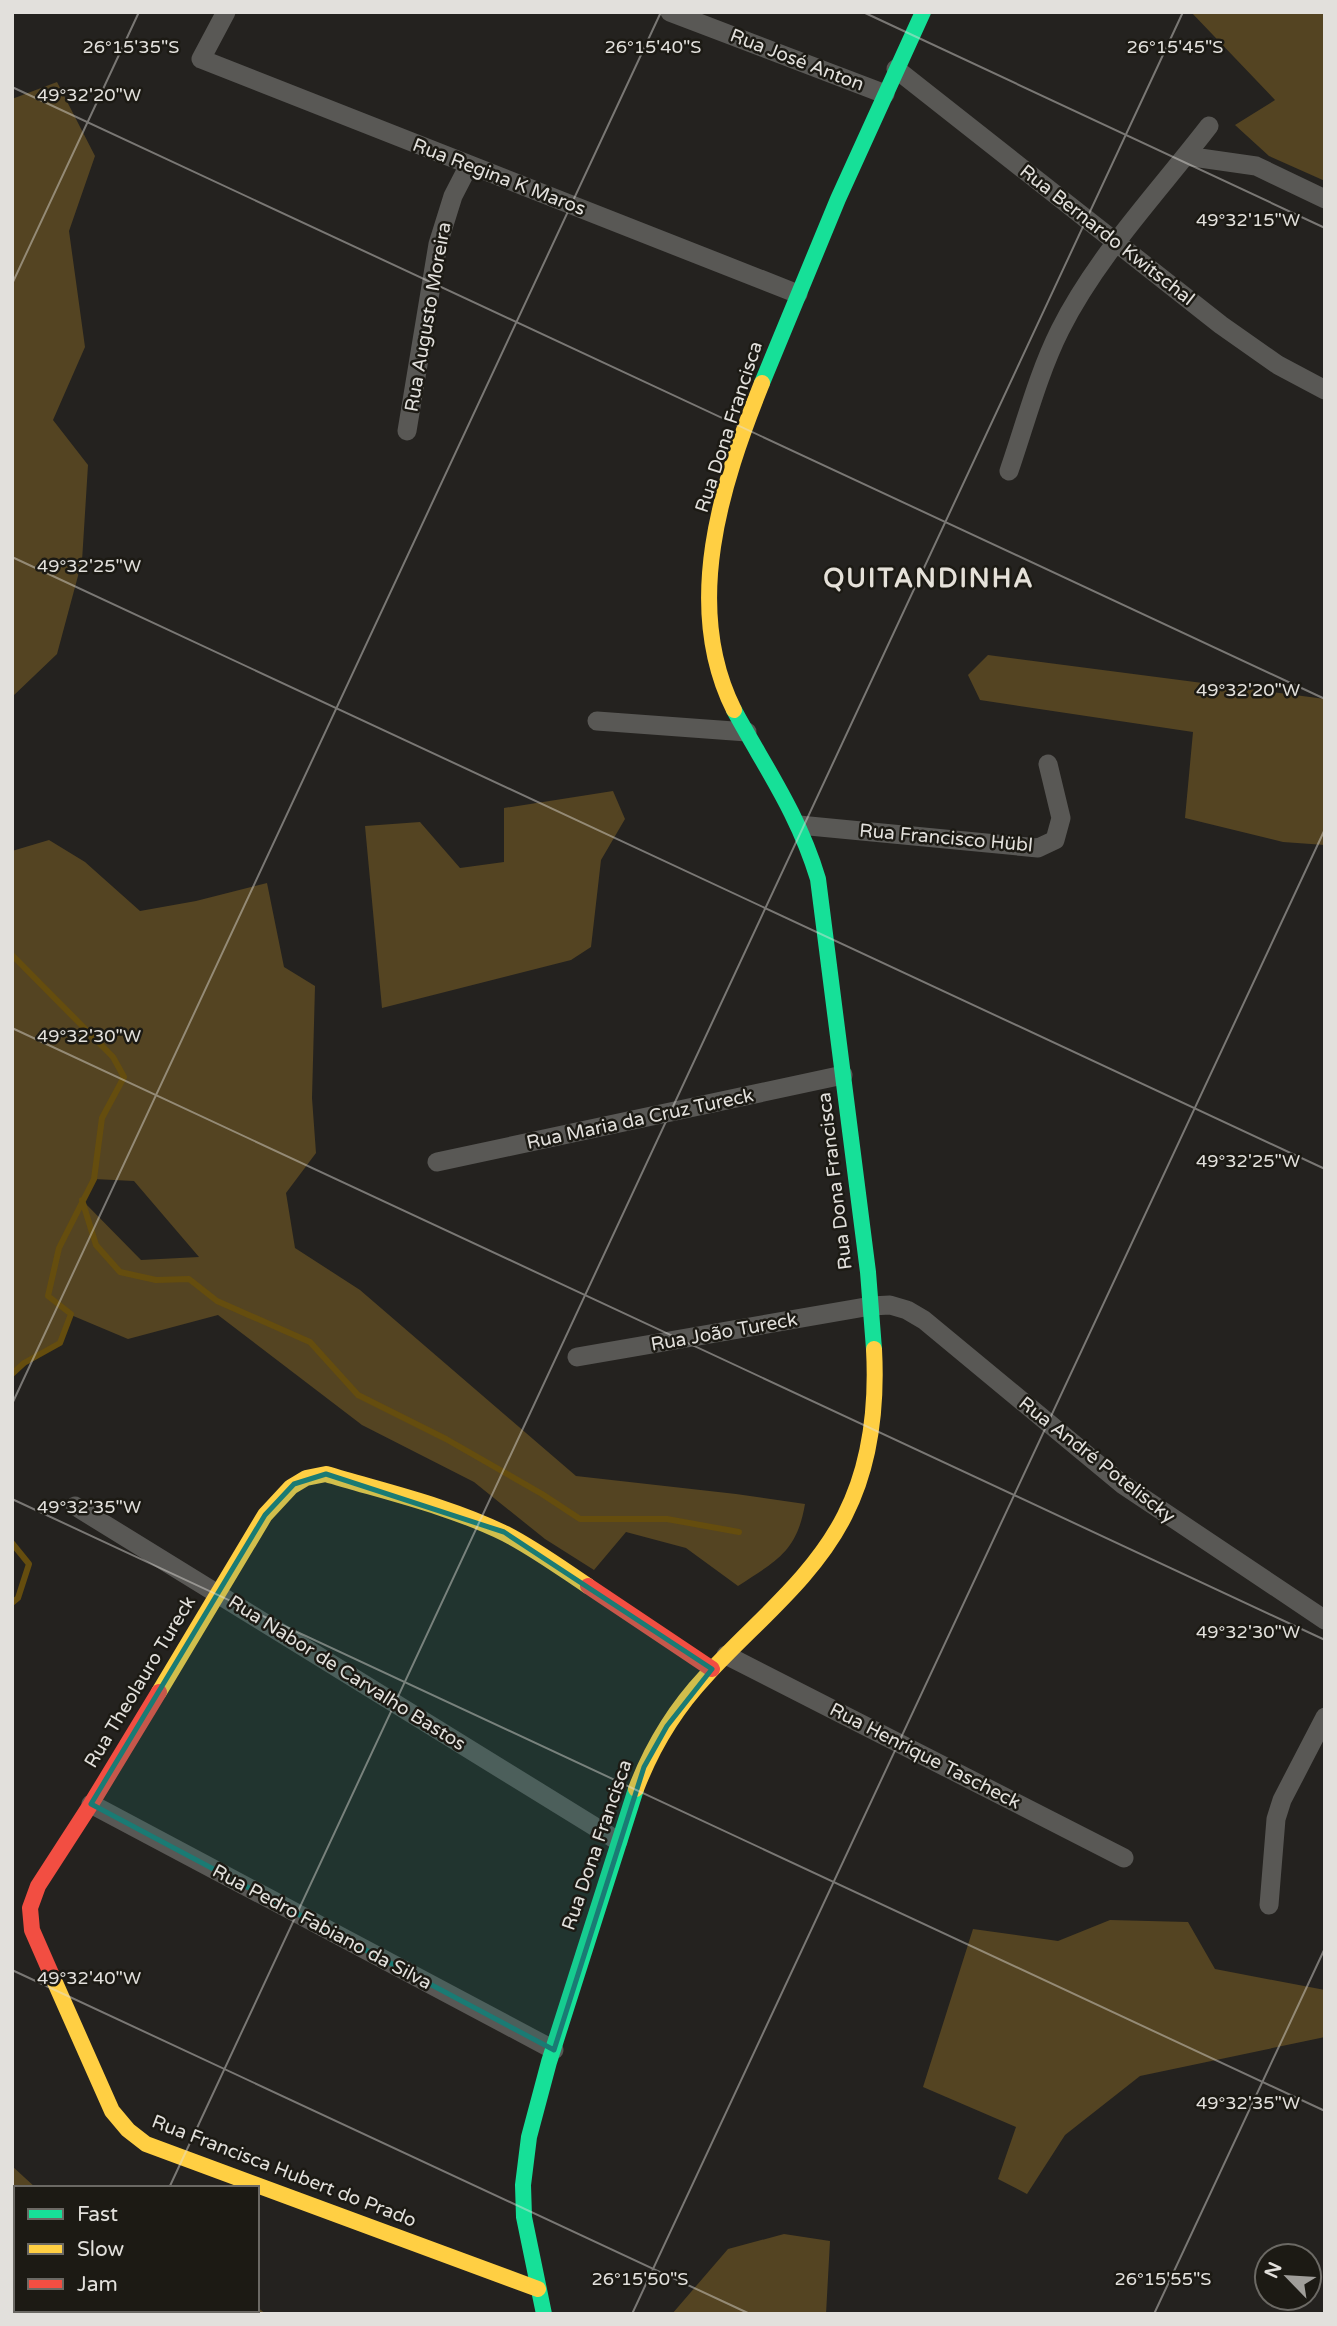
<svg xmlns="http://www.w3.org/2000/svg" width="1337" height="2326" font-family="'Varela Round',sans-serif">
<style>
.green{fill:#544422;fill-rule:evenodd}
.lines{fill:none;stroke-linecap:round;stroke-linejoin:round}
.stream{stroke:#654d0e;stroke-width:6}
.street{stroke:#595855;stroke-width:19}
.fast{stroke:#16e098;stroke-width:16}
.slow{stroke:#ffcf43;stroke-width:16}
.jam{stroke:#f24e42;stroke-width:16}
.marked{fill:#1a7b74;fill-opacity:0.2;stroke:#1a7b74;stroke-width:5;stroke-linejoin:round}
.ticks{fill:none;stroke:#e2e0dc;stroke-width:2;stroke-opacity:0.45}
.labels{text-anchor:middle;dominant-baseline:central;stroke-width:5;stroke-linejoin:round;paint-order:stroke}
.street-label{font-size:19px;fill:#e2e0dc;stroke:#1c1a14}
.district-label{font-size:26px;font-weight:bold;letter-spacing:2px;fill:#e5e1d9;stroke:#1c1a14}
.ticks-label{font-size:18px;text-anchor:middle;fill:#e2e0dc;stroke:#1c1a14;stroke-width:5;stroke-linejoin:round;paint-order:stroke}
</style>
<rect width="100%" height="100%" fill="#24221f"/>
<path class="green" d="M1191,12h134v169l-56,-25 -34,-31 40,-25z
M57,82l38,74 -26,75 16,116 -32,73 35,45 -6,96 -25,93 -45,43v-598z
M988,655l337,44v146l-42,-3 -98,-24 8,-86 -213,-32 -12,-25z
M613,791l12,28 -24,41 -10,87 -20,13 -189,48 -17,-182 55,-4 40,46 44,-6v-54z
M49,840l36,22 55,49 56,-10 71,-18 17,84 31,19 -3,112 4,55 -30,40 9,55 65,42 216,186 160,18 69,10c-8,48 -29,57 -67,82l-52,-38 -60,-16 -32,38 -49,-31 -71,-57 -112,-57 -144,-110 -90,24 -57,-24 -11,28 -36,20 -12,11v-523zM94,1179l40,2 65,76 -58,3 -59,-60z
M1110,1920l78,2 27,47 110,21v47l-185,39 -75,59 -38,59 -29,-15 18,-52 -93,-40 50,-158 85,12z
M12,2166l24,22h-20v42l-4,-4z
M784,2234l46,7 -4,73h-154l56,-65z
M257,2307l9,7h-148l-5,-4h144z"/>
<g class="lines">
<path class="stream" d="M12,955l101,102 11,20 -22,41 -8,61 -35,69 -11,48 23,18 -11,29 -36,20 -12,11
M82,1200l14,45 24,27 36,8 33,-1 28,22 93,41 48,53 88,44 96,55 38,25h87l72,13
M12,1543l17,21 -11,34 -6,5
M12,2190l4,5
M194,2310l4,4"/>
<path class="street" d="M226,12l-25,47 597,235
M670,12l215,82
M896,69l325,256 57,40 47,25
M1186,156l70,10 69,33
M407,431l31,-187 15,-48 16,-31
M1009,471c16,-46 29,-97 51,-141 37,-74 99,-139 149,-204
M597,721l150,11
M799,825l239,23 17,-8 6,-22 -13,-54
M437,1162l406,-87
M577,1357l294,-51 19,-1 17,5 17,10 198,164 203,136
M75,1506l543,335
M726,1655l398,203
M91,1804l463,246
M1269,1905l7,-86 6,-19 43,-83"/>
<path class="fast" d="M762,383l76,-184 85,-187
M734,710c32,59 64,103 84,169l50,393 6,77
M544,2314l-20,-97 -1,-32 6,-48 20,-75 87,-273"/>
<path class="slow" d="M734,710c-52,-104 -13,-225 28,-327
M159,1692l106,-177 26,-28 15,-9 20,-4c60,18 123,32 180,60 29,15 55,34 82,52
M636,1789c16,-42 39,-80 70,-113 47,-52 107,-97 139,-161 26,-51 32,-110 29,-166
M53,1978l59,133 16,19 18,14 392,145"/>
<path class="jam" d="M588,1586l124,83
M53,1978l-21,-48 -2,-22 8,-22 53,-82 68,-112"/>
</g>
<path class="marked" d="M326,1474l178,58 208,137 -45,57 -23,41 -90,283 -463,-246 174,-289 29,-31z"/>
<path class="ticks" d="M863,12l462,216M12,87l1313,612M12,284l127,-272M12,557l1313,612M12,1028l1313,612M12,1404l649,-1392M12,1499l1313,612M12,1970l738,344M169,2188l1014,-2176M110,2314l2,-4M632,2314l693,-1485M1154,2314l171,-366"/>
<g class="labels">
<g class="street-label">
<text transform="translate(797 60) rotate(21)">Rua José Anton</text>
<text transform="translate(499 177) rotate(21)">Rua Regina K Maros</text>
<text transform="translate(1107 235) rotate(38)">Rua Bernardo Kwitschal</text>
<text transform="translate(428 317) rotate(-80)">Rua Augusto Moreira</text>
<text transform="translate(729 427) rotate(-72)">Rua Dona Francisca</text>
<text transform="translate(946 838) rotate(5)">Rua Francisco Hübl</text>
<text transform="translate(640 1119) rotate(-12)">Rua Maria da Cruz Tureck</text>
<text transform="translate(835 1181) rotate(-97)">Rua Dona Francisca</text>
<text transform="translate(724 1332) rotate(-10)">Rua João Tureck</text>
<text transform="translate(1097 1460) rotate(38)">Rua André Poteliscky</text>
<text transform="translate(347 1673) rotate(32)">Rua Nabor de Carvalho Bastos</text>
<text transform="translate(140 1682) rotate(-59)">Rua Theolauro Tureck</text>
<text transform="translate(925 1756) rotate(27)">Rua Henrique Tascheck</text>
<text transform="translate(597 1845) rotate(-71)">Rua Dona Francisca</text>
<text transform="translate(322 1927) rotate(28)">Rua Pedro Fabiano da Silva</text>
<text transform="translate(284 2171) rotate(21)">Rua Francisca Hubert do Prado</text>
</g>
<g class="district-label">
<text x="929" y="578">QUITANDINHA</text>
</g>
</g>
<g class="ticks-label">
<text x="131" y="53">26°15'35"S</text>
<text x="653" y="53">26°15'40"S</text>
<text x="1175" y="53">26°15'45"S</text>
<text x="89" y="101">49°32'20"W</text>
<text x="1248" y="226">49°32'15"W</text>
<text x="89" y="572">49°32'25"W</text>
<text x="1248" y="696">49°32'20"W</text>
<text x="89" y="1042">49°32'30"W</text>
<text x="1248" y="1167">49°32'25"W</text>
<text x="89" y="1513">49°32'35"W</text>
<text x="1248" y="1638">49°32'30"W</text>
<text x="89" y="1984">49°32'40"W</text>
<text x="1248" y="2109">49°32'35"W</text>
<text x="640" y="2285">26°15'50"S</text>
<text x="1163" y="2285">26°15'55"S</text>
</g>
<rect width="1337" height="2326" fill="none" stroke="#e2e0dc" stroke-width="28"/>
<rect x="14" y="2186" width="245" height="126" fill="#1c1a14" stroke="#6b6964" stroke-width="2"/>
<rect x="28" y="2209" width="35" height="10" fill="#16e098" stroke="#6b6964" stroke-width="2"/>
<text x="77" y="2221" font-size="21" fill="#e2e0dc">Fast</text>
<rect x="28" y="2244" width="35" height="10" fill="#ffcf43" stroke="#6b6964" stroke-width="2"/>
<text x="77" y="2256" font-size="21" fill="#e2e0dc">Slow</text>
<rect x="28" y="2279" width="35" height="10" fill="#f24e42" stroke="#6b6964" stroke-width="2"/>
<text x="77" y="2291" font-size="21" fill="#e2e0dc">Jam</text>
<g transform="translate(1288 2277) rotate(295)"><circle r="33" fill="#1c1a14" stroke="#6b6964" stroke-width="2"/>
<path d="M0-5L12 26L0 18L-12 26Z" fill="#a09e9a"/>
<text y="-10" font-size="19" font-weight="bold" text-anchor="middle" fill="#e2e0dc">N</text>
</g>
</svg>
